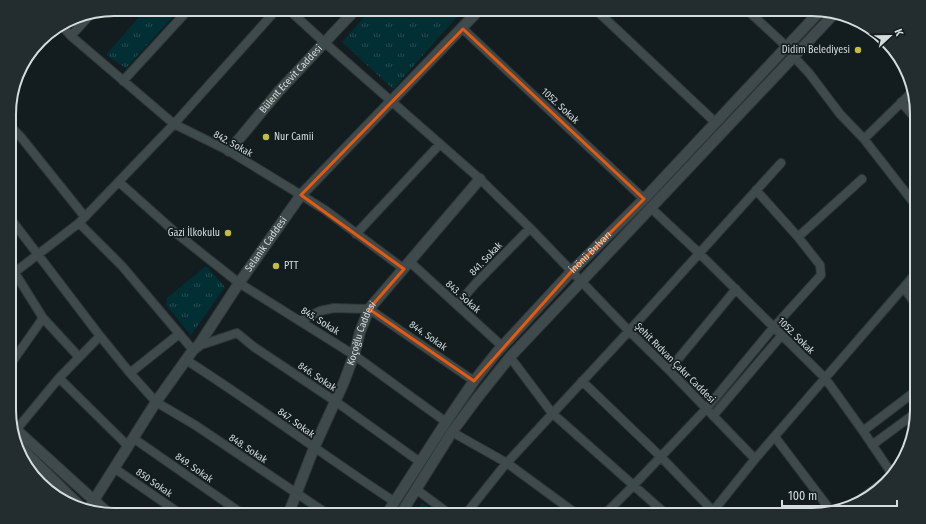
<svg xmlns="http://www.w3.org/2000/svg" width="926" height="524" font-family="'Fira Sans Condensed',sans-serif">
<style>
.park{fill:url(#park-tufts)}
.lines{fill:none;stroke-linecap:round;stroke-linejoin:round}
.street-casing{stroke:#303738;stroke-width:10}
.secondary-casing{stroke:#303738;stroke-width:12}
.street{stroke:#3e4a4b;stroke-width:8}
.secondary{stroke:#3e4a4b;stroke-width:10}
.marked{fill:none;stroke:#e8590c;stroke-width:3;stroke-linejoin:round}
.poi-dot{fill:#c1bd40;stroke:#131d1f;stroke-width:1.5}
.labels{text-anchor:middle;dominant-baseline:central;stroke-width:3.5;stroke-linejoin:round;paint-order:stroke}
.poi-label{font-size:10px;fill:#d5dcdd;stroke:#131d1f;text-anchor:end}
.street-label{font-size:10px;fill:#d5dcdd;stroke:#131d1f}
.rim{fill:none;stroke:#d5dcdd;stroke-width:2}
</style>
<defs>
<pattern id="park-tufts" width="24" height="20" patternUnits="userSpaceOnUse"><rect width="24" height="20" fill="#022f34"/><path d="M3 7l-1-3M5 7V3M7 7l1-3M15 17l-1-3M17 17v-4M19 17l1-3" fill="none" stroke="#264d51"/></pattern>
</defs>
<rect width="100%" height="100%" fill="#131d1f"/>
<path class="park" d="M146,9h34l-54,59 -20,-13z
M371,9h93l-71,80 -51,-47z
M206,266l19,21 -34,48 -25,-30 1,-7z
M422,503l18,12h-26z"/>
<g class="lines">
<g class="street-casing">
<path id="street" d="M288,9l37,34 155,136 50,49 99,103 40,39 86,89
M595,9l120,113
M746,9l40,37
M61,25l10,11 103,88 55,27 72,44 24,15 79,59
M463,29l181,170
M71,36l20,-22
M793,56l16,17 31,41 24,25 53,68
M123,81l66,-72
M901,102l16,18
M10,126l10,10 65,81
M864,139l48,-47
M119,182l57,51 63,50 115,72 92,67
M651,208l48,45 126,125 38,53 29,43
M10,218l90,118 30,37 26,29 39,23 134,90
M79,223l43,43 71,84
M356,234l84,-90
M798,237l64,-58
M410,262l93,85
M10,265l33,53 36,39
M10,278l5,-6 64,-49 95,-99 103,-115
M904,288l13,18
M457,305l19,-22 54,-55
M300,321l20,-10 14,-3 35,1 105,72
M198,346l39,-13 17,14 81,54 85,61
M510,357l42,56 115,102
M186,360c71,45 138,96 209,142
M10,365l33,-47
M669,370l67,-81
M130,373l49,-39
M59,378l69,68
M582,381l79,76 52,54
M713,416l68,-80
M16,430l43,-52 41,-42
M863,431l54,-41
M452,432l55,31 71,52
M775,437l56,74
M133,438l111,77
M872,445l45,-33
M114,468l68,47
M417,490l34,25
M858,501l27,-20
M465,515l39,-49 125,-135 152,-168
M604,515l29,-29 73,-77 67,-81 48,-53 -1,-10 -22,-28 -42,-47
M710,515l45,-56 162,-187
M818,515l11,-7"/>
</g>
<g class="secondary-casing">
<g id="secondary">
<path id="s1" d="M229,151l50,-60 77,-82"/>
<path d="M11,425l98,89"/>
<path d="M19,446l61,60"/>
<path id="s2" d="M89,508l67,-106 37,-52 5,-4 41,-63 62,-88 179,-186"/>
<path id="s3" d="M288,515l26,-67 30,-66 10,-27 6,-23 9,-23 111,-130"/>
<path id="s4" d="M386,515l60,-93 28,-41 23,-29 74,-80 73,-73 176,-188"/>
<path d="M400,515l52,-83 26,-35 32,-40 323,-342"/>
</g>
</g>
<use href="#street" class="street"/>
<use href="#secondary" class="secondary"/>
</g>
<path class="marked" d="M463,29l181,170 -73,73 -97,109 -105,-72 35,-40 -103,-74z"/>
<g class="poi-dot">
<circle cx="858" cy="50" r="4"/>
<circle cx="266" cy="137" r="4"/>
<circle cx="228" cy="233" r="4"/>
<circle cx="276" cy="266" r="4"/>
</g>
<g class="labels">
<g class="poi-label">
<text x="850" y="50">Didim Belediyesi</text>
<text x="274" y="137" text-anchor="start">Nur Camii</text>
<text x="220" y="233">Gazi İlkokulu</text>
<text x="284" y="266" text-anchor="start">PTT</text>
</g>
<g class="street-label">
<text stroke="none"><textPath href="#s1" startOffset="95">Bülent Ecevit Caddesi</textPath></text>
<text transform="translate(560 106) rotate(43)">1052. Sokak</text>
<text transform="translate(233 144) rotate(29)">842. Sokak</text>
<text stroke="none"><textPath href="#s2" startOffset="318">Selanik Caddesi</textPath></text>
<text stroke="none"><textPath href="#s4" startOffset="334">İnönü Bulvarı</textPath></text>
<text transform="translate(486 259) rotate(-46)">841. Sokak</text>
<text transform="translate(463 297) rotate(42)">843. Sokak</text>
<text transform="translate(320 321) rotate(32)">845. Sokak</text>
<text stroke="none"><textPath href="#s3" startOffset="196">Koçoğlu Caddesi</textPath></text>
<text transform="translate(428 336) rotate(35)">844. Sokak</text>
<text transform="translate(796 336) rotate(45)">1052. Sokak</text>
<text transform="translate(675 363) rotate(45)">Şehit Rıdvan Çakır Caddesi</text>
<text transform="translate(317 377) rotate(34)">846. Sokak</text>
<text transform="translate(296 423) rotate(36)">847. Sokak</text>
<text transform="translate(248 449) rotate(34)">848. Sokak</text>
<text transform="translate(194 468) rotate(35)">849. Sokak</text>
<text transform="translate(154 483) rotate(35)">850 Sokak</text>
</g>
</g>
<path d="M0 0H926V524H0ZM114 16H812A98 98 0 0 1 910 114V410A98 98 0 0 1 812 508H114A98 98 0 0 1 16 410V114A98 98 0 0 1 114 16Z" fill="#232c2e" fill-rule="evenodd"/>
<path class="rim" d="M114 16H812A98 98 0 0 1 910 114V410A98 98 0 0 1 812 508H114A98 98 0 0 1 16 410V114A98 98 0 0 1 114 16Z"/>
<g transform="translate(890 36) rotate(68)" stroke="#131d1f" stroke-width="3" paint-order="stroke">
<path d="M0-3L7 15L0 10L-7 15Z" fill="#d5dcdd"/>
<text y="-6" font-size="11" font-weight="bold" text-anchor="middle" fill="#d5dcdd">K</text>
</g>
<path d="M782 500v6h115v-6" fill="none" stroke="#d5dcdd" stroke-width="2"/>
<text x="788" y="500" font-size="12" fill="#d5dcdd" stroke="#131d1f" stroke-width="3" paint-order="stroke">100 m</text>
</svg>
